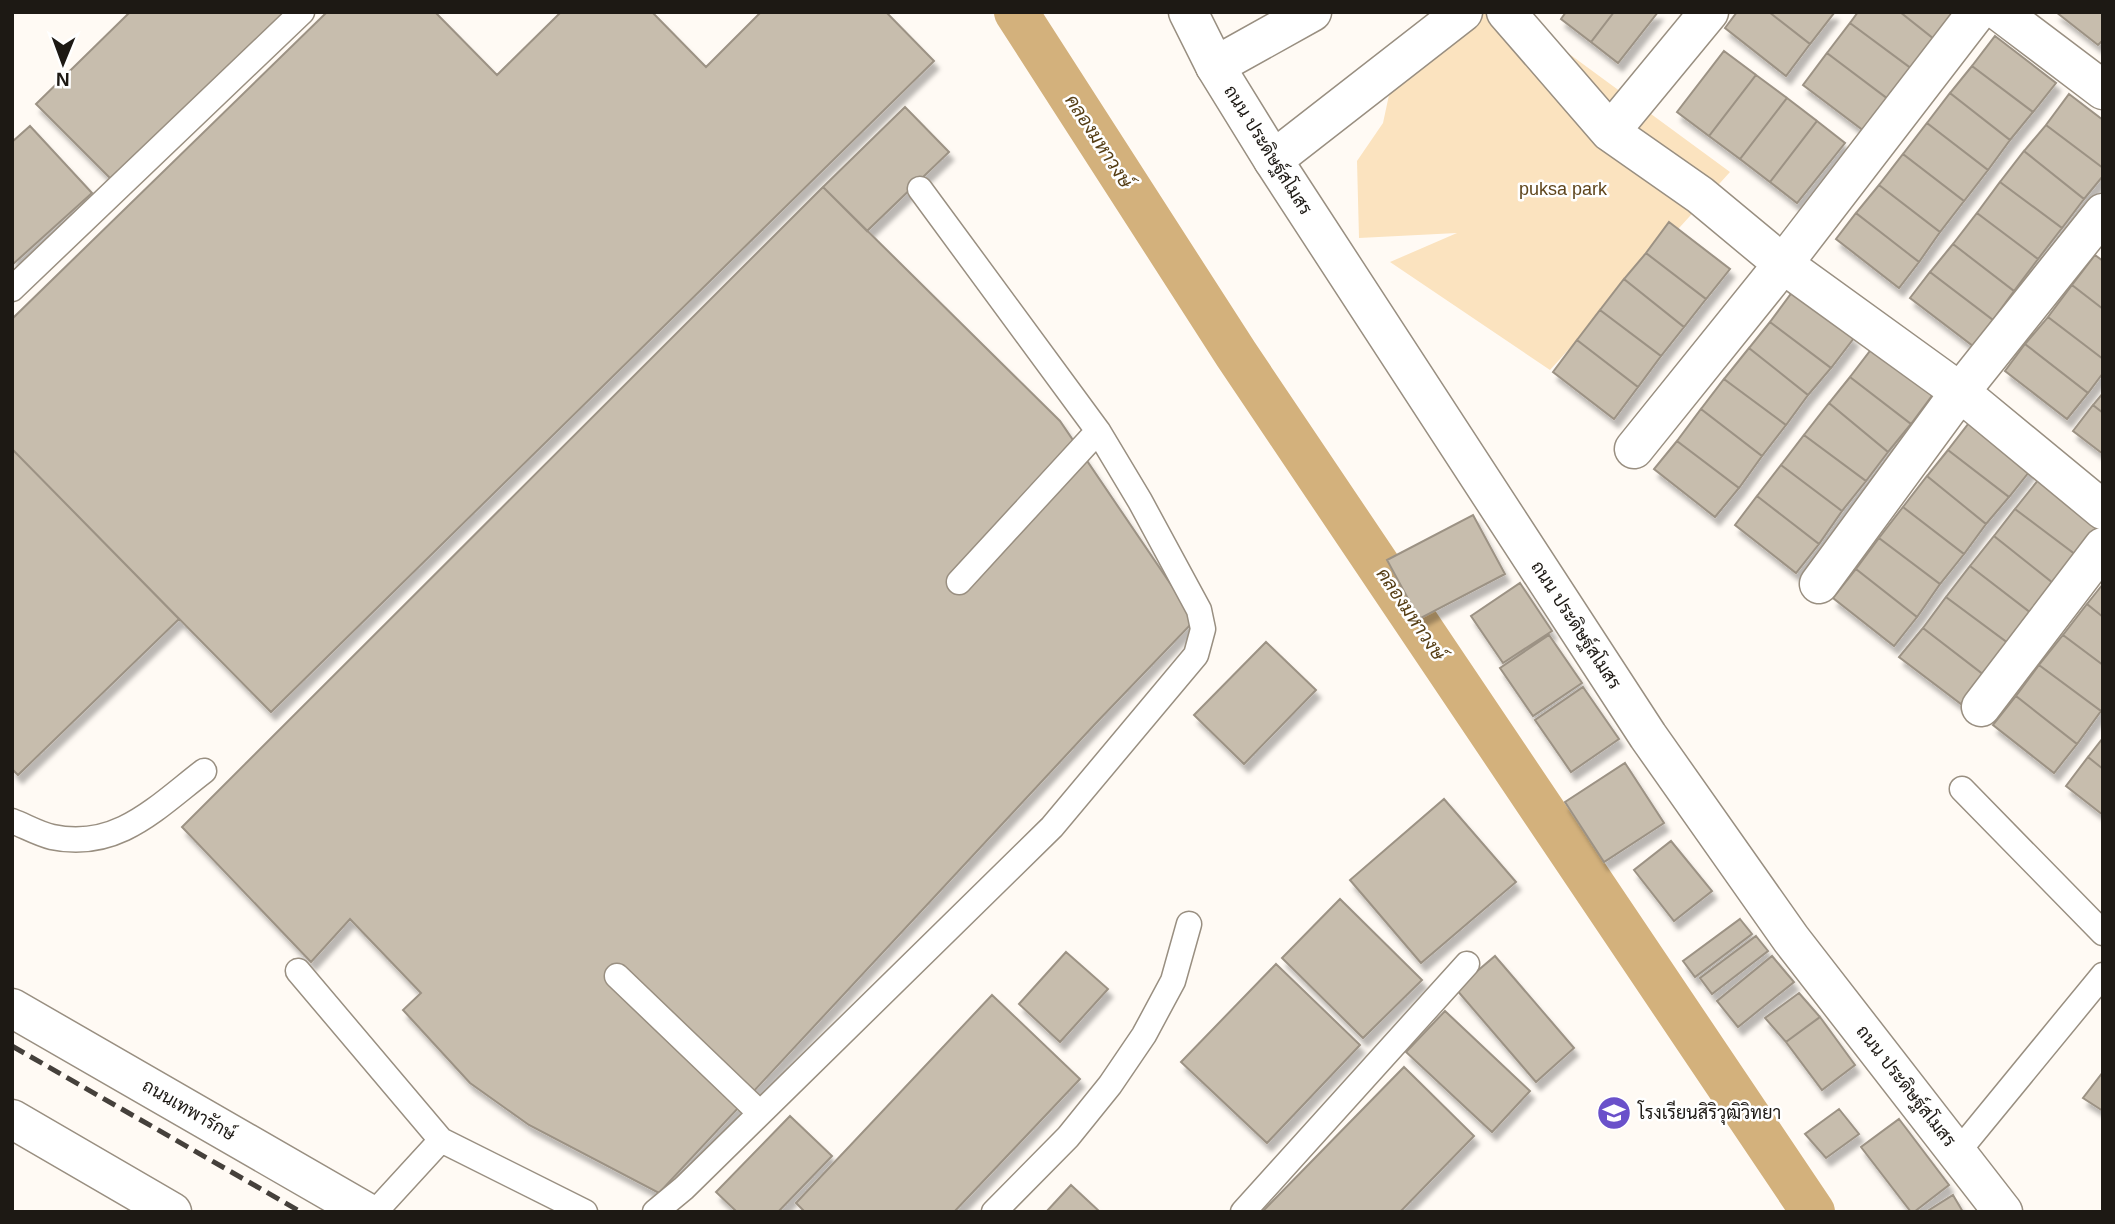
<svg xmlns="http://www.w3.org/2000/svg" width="2115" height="1224" font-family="Helvetica,Sarabun,sans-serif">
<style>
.green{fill:#fbe3bf}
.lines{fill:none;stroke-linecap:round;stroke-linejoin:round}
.canal{stroke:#d3b17c;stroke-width:44}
.building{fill:#c7bdad;stroke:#9c9284;stroke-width:2;filter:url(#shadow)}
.lane-casing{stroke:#998f81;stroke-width:27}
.street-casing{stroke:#998f81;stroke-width:41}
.secondary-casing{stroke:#998f81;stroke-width:41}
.primary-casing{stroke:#998f81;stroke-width:41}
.lane{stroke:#fff;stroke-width:24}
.street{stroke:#fff;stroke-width:38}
.secondary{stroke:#fff;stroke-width:38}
.primary{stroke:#fff;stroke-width:38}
.rail{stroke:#45403b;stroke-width:5;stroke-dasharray:14 7;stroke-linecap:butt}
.labels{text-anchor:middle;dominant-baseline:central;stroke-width:5;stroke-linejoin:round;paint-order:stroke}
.street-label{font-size:18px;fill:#1d1914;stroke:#fff}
.park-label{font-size:18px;fill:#5f461d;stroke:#fff}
.poi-label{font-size:18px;fill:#1d1914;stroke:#fff;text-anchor:start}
.water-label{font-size:19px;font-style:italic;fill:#563e15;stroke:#fff}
</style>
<defs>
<filter id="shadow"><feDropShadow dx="4.5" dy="8" stdDeviation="2" flood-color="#0004"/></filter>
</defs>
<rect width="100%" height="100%" fill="#fffaf4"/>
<path class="green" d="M1475,12h37l218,160 -180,198 -160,-108 67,-29 -98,5 -2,-77 26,-38 9,-42z"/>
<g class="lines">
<path class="canal" d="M1016,12l220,342 577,858"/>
</g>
<path class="building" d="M130,12h164l-177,173 -81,-81z
M327,12h108l62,63 64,-63h91l54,55 55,-55h125l48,49 -663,651 -259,-263v-130z
M1566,12h48l-23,30 -30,-23z
M1614,12h44l-40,51 -27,-21z
M1737,12h32l41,32 -24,32 -61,-48z
M1769,12h63l2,1 -24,31z
M1858,12h42l34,27 -22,30 -62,-46z
M1900,12h55l-21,27z
M2056,12h47v28l-5,5z
M1850,23l62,46 -24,30 -61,-46z
M1995,36l61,47 -23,29 -61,-46z
M1724,51l32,24 -47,61 -32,-24z
M1827,53l61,46 -24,32 -61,-46z
M1972,66l61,46 -23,28 -60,-47z
M1756,75l31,23 -47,61 -31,-23z
M1950,93l60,47 -22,30 -61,-47z
M2069,94l34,26v48l-57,-43z
M1787,98l30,23 -47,61 -30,-23z
M905,107l44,45 -82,79 -44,-44z
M1817,121l28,22 -48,60 -27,-21z
M1927,123l61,47 -24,31 -61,-47z
M2046,125l57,43v8l-19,23 -60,-48z
M30,126l62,67 -80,72v-123z
M2024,151l60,48 -22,29 -62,-46z
M1903,154l61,47 -24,31 -61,-47z
M2000,182l62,46 -24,31 -61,-46z
M1879,185l61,47 -21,30 -63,-49z
M823,187l237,234 135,199 -99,103 -437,470 -130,-68 -59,-42 -67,-73 18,-17 -71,-74 -39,43 -129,-135z
M1856,213l63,49 -20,26 -63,-49z
M1977,213l61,46 -24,32 -61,-47z
M1669,222l61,47 -24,30 -60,-46z
M1953,244l61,47 -21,29 -63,-48z
M1646,253l60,46 -22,28 -60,-48z
M2095,255l8,6v48l-31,-24z
M1930,272l63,48 -20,26 -63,-48z
M1624,279l60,48 -23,29 -61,-46z
M2072,285l31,24v50l-55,-42z
M1793,291l61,47 -23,30 -61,-46z
M1600,310l61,46 -23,31 -61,-47z
M2048,317l55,42v14l-15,20 -63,-49z
M1770,322l61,46 -23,27 -59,-47z
M1577,340l61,47 -24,32 -61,-47z
M2025,344l63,49 -21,26 -62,-48z
M1873,347l61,46 -23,31 -61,-47z
M1749,348l59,47 -22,30 -62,-46z
M1850,377l61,47 -23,28 -59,-49z
M1724,379l62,46 -24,31 -61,-47z
M2103,393v20l-10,-8z
M1829,403l59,49 -22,29 -62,-46z
M2093,405l10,8v41l-30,-23z
M1701,409l61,47 -23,32 -62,-47z
M1972,419l61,48 -24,30 -61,-47z
M1804,435l62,46 -24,30 -61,-46z
M1677,441l62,47 -24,29 -61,-48z
M12,449l167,170 -161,156 -6,-6z
M1948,450l61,47 -23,27 -59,-48z
M1781,465l61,46 -23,33 -62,-48z
M1927,476l59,48 -22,30 -61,-47z
M2039,479l61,47 -24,29 -61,-46z
M1757,496l62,48 -23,29 -61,-48z
M1903,507l61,47 -24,30 -61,-46z
M2015,509l61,46 -23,28 -59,-47z
M1473,515l32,59 -86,45 -32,-59z
M1994,536l59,47 -22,30 -61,-47z
M1879,538l61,46 -23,33 -61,-48z
M1970,566l61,47 -23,30 -62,-46z
M1856,569l61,48 -23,29 -61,-48z
M1520,583l32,48 -49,32 -32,-47z
M2103,584v33l-16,-13z
M1946,597l62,46 -24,32 -61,-47z
M2087,604l16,13v48l-40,-30z
M1923,628l61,47 -23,29 -62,-47z
M1549,635l33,48 -49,33 -33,-48z
M2063,635l40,30v43l-2,3 -62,-46z
M1266,642l50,48 -72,74 -50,-49z
M2039,665l62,46 -24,33 -61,-48z
M1583,687l36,52 -48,33 -36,-52z
M2016,696l61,48 -23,29 -61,-48z
M2103,738v31l-15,-12z
M2088,757l15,12v46l-37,-29z
M1625,763l39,60 -60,39 -39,-60z
M1444,799l72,83 -95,81 -71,-83z
M1671,841l41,50 -38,30 -40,-51z
M1340,899l82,81 -59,58 -81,-80z
M1740,919l12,15 -57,43 -12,-16z
M1756,936l12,15 -56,43 -12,-16z
M1066,952l42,37 -48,53 -41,-38z
M1495,956l79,92 -38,34 -80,-93z
M1772,956l22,26 -56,45 -21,-26z
M1276,964l84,81 -93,98 -86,-81z
M1799,993l21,24 -34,25 -21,-24z
M992,995l88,84 -126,133h-149l-9,-9z
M1445,1011l85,80 -38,41 -86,-80z
M1820,1017l35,48 -33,25 -36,-48z
M1404,1067l70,69 -74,76h-138z
M2103,1072v39l-20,-13z
M1839,1109l20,25 -33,24 -21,-24z
M790,1116l42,40 -54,56h-41l-21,-20z
M1899,1119l50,66 -35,27h-3l-50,-65z
M1071,1185l29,27h-54z
M1953,1195l10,17h-37z"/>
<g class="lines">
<g class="lane-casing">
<path id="lane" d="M12,289l290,-277
M959,582l139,-151
M1962,789l141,144
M12,821c13,5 27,13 40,16 65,14 105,-30 152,-66
M298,971l143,169
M617,976l143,137
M1957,1153l146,-178
M375,1212l66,-72 144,72
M655,1212l29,-24 368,-361 144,-172 7,-26 -4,-19 -59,-109 -42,-70 -178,-242
M994,1212l74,-75 42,-52 34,-50 29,-54 16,-57
M1243,1212l224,-248"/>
</g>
<g class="street-casing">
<path id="street" d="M1506,12l104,120 90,63 83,69 177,128 143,118
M2000,12l103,78
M1215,66l97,-54
M1610,132l99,-120
M1273,160l190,-148
M1634,449l149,-185 194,-252
M1819,584l141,-192 143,-179
M1981,707l122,-160"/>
</g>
<g class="secondary-casing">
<path id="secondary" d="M1188,12l27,54 58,94 375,576 143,203 212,273"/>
</g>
<g class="primary-casing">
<path id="primary" d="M12,1008l354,204
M12,1119l160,93"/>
</g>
<use href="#lane" class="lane"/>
<use href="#street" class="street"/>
<use href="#secondary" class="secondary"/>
<use href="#primary" class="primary"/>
<path class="rail" d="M12,1046l289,166"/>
</g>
<defs>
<g id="school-disc" transform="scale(1.75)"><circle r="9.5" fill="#6a51ca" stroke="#fff"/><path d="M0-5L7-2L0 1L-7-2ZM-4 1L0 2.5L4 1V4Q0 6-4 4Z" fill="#fff"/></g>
</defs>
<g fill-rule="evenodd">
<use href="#school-disc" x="1614" y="1113"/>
</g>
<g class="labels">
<g class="street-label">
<text transform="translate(1268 150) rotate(58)">ถนน ประดิษฐ์สโมสร</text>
<text transform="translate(1576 625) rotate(57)">ถนน ประดิษฐ์สโมสร</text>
<text transform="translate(1906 1086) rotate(52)">ถนน ประดิษฐ์สโมสร</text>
<text transform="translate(189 1110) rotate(30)">ถนนเทพารักษ์</text>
</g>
<g class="park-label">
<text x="1563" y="189">puksa park</text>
</g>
<g class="poi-label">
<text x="1638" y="1113">โรงเรียนสิริวุฒิวิทยา</text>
</g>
<g class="water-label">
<text transform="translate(1099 141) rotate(57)">คลองมหาวงษ์</text>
<text transform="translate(1411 614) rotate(56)">คลองมหาวงษ์</text>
</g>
</g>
<rect width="2115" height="1224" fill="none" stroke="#1d1914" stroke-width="28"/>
<g transform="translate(63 63) rotate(181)" stroke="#ffffff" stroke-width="5" paint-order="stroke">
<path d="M0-5L12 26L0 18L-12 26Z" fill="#1d1914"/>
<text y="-10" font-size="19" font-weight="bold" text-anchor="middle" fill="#1d1914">N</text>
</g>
</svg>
